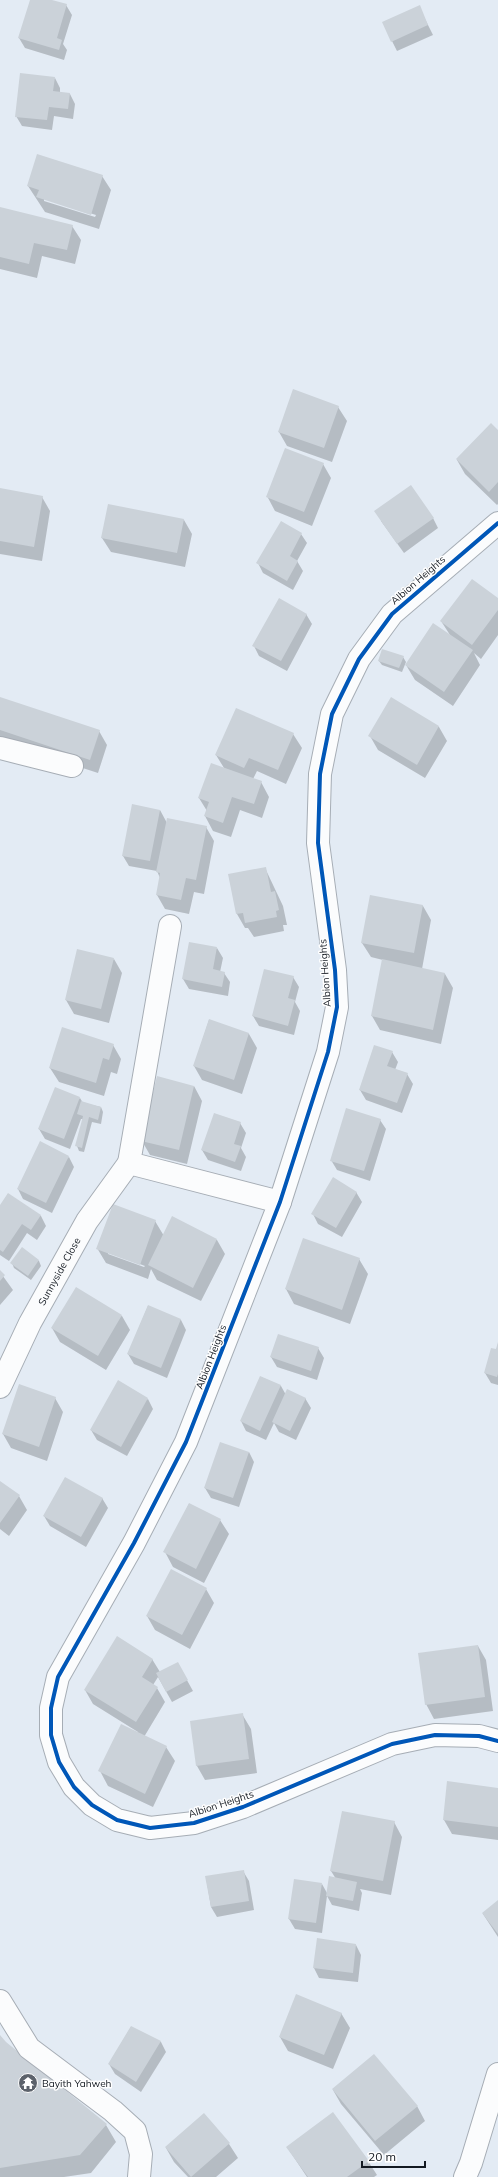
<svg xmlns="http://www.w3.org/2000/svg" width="498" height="2177" font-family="Mulish,sans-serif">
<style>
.shadow{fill:#0003;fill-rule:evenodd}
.building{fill:#cbd2d9}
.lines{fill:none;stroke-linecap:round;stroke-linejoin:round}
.minor-casing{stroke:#a6adb5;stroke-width:24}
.minor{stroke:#fbfcfd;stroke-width:22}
.cycleway-casing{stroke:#fff;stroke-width:6}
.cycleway{stroke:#0057b8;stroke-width:4}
.labels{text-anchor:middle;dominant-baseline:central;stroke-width:3;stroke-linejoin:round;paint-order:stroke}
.street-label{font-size:10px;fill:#131921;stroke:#fff}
.poi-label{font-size:10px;fill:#131921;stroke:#fff;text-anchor:start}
</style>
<rect width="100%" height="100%" fill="#e3ebf4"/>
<path class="shadow" d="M31,0h18l17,5 6,10 -9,29 4,6 -3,10 -39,-12 -6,-10z
M419,7l14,28 -36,16 -5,-10z
M55,78l5,10v5l10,1 5,10 -2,15 -19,-3 -2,14 -30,-4 -6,-10z
M102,176l9,14 -12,39 -54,-17 -17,-26zM44,199l52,16 -1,2 -51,-16z
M0,208l72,18 9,14 -6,24 -33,-8 -5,22 -37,-9z
M338,407l9,14 -15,41 -45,-16 -8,-14z
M498,432v72l-1,1 -32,-31 -8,-14z
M323,464l8,14 -19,48 -37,-15 -8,-15z
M0,489l42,8 8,14 -8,50 -42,-7z
M433,518l5,10 -34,25 -23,-32z
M184,520l8,14 -7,33 -74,-15 -9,-14z
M301,534l6,9 -10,18 6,10 -10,19 -30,-17 -5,-10z
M498,600v35l-17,24 -7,-6 6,12 -27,41 -38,-26 -9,-15 44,-30 -9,-14z
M306,614l6,10 -25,47 -28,-15 -5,-10z
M403,657l3,5 -4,10 -20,-7 -3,-4z
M0,698l99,33 8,14 -9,28 -98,-32z
M391,699l48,28 8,14 -22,37 -47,-28 -8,-14z
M293,734l9,14 -16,36 -29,-13 -4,8 8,3 8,15 -7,21 -22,-8 -9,27 -18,-6 -8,-15 2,-5 -8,-13 25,-30 -8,-13z
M160,810l7,13 39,4 8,14 -10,53 -10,-2 -5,22 -24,-5 -8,-14 3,-17 -3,-7 -28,-5 -6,-10z
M265,868l18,38 4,19h-4l1,6 -30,6 -6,-9h-3l-8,-14 -8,-39z
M371,896l52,10 8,14 -9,49 23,5 8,14 -12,56 -61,-14 -8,-14 11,-56 -12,-3 -9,-14z
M217,948l6,10 -3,14 4,1 6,9 -2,14 -39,-7 -6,-10z
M114,959l8,14 -13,50 -35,-9 -8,-14z
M293,977l6,10 -4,15 5,9 -6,24 -35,-9 -6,-10z
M209,1020l40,14 8,14 -15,46 -40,-14 -8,-14z
M113,1045l8,14 -4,15 -6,-2 -7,24 -45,-14 -9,-14z
M392,1052l6,10 -3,8 12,4 6,10 -11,29 -36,-13 -6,-10z
M194,1086l8,15 -15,63 -37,-9 -8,-14z
M80,1098l3,5 18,4 2,5 -2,12 -9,-2 -8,30 -5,-1 -2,-5 6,-27h-2l-11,30 -25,-10 -6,-10z
M380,1120l6,9 -16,52 -33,-11 -6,-10z
M240,1123l6,10 -5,15 5,9 -5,14 -33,-11 -6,-10z
M69,1157l5,10 -22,46 -29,-14 -5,-10z
M356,1192l6,10 -20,35 -24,-13 -5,-10z
M8,1194l33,22 5,10 -9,14 -10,-7 -18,28 -9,-6v-48z
M155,1221l9,15 53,4 8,14 -24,47 -44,-21 -6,-11 -3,10 -42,-16 -9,-15zM108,1252l37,14 -1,1 -36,-13z
M22,1248l17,13 2,5 -10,14 -17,-12 -2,-5z
M359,1259l9,15 -18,50 -56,-20 -8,-15z
M0,1272l13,18 -13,15z
M148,1306l33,14 5,10 -19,48 -33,-14 -6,-10z
M122,1316l8,14 -24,40 -46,-28 -8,-14z
M498,1344v41l-7,-2 -6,-10 7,-24 4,2z
M318,1348l6,10 -7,22 -40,-13 -6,-10z
M261,1377l20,9 5,9 19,3 6,10 -15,32 -17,-8 -5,-9 -8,17 -20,-9 -5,-10z
M55,1398l8,14 -16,49 -36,-13 -8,-14z
M148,1399l5,10 -26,47 -30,-16 -6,-10z
M249,1452l5,10 -15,45 -28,-9 -6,-10z
M0,1482l19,14 8,14 -18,26 -9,-7z
M102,1498l6,10 -22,39 -36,-21 -6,-10z
M189,1504l31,16 9,14 -25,49 -31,-16 -8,-15z
M206,1589l8,14 -24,46 -35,-19 -8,-14z
M478,1646l8,14 7,51 -59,8 -8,-15z
M152,1659l8,13 23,1 10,18 -21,11 -14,-25 -5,8 4,3 8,14 -21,35 22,10 9,14 -22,46 -45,-21 -8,-15 38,-39 -45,-28 -8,-14z
M242,1714l9,15 6,44 -52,7 -8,-14 -6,-44z
M498,1789v51l-46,-6 -8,-14z
M394,1822l8,15 -11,58 -31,-6 2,4 -3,18 -27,-6 -5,-9 -5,37 -27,-4 -6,-10 33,-35 5,9 9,-14 -5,-8z
M243,1871l6,10 5,29 -37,7 -6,-10 -5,-30z
M498,1902v35l-15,-23z
M356,1945l5,10 -3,27 -39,-4 -5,-10z
M341,2013l9,15 -17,41 -45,-18 -8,-14z
M131,2027l30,15 5,10 -25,40 -26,-18 -6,-10z
M0,2036l5,7 101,82 10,17 -25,31 -27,4h-64z
M333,2090l84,16 8,15 -41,34 -43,-51z
M204,2115l25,29 9,14 -22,19h-28l-14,-15 -8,-14z
M287,2147l81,14 9,14 -3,2h-67z"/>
<path class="building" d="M30,0h22l15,4 -10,34 5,2 -3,10 -41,-12z
M420,5l8,20 -37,17 -9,-20z
M20,73l35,4 -2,14 17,2 -2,16 -19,-2 -2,13 -32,-3z
M37,154l66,21 -12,40 -55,-18 3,-7 -12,-4z
M0,207l73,18 -6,25 -33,-7 -5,21 -29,-7z
M293,389l46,17 -15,42 -46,-16z
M491,423l7,7v52l-9,10 -33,-33z
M285,448l39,15 -20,49 -38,-15z
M411,485l23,33 -37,26 -23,-33z
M0,488l43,8 -9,51 -34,-6z
M108,504l76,15 -7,34 -76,-15z
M281,521l21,12 -12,23 8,5 -11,20 -31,-18z
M472,579l26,19v12l-26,35 -32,-24z
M279,598l28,16 -26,47 -29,-15z
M433,623l40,27 -29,42 -39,-27z
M382,649l22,7 -5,12 -21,-7z
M0,697l100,33 -10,30 -90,-30z
M391,697l48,29 -22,39 -49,-29z
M236,708l58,25 -16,37 -29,-12 -5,10 -29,-13z
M211,763l51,18 -8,23 -22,-7 -9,26 -19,-7 5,-14 -11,-4z
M132,804l28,6 -10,51 -28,-5z
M167,818l40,8 -11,54 -10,-2 -5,22 -25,-5 4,-22 -4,-1z
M266,867l5,25 4,-1 4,19 -3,1 1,6 -32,6 -2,-10 -7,1 -8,-40z
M370,895l53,10 -9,48 -53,-10z
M189,942l28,5 -4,22 12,3 -3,15 -40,-8z
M77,949l37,9 -13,51 -36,-9z
M382,959l63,14 -12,57 -62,-14z
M264,969l30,7 -6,22 7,2 -7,26 -36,-10z
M209,1019l40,14 -15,47 -41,-14z
M62,1027l52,17 -5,16 -6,-2 -7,25 -47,-15z
M374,1045l19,6 -6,15 21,7 -11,30 -38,-13z
M157,1076l37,10 -15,64 -38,-9z
M55,1087l25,10 -16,42 -26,-10z
M81,1101l20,6 -3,13 -9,-3 -7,31 -7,-2 8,-30 -6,-2z
M346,1108l35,11 -17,52 -34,-10z
M214,1113l27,9 -7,22 7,2 -6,16 -34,-12z
M40,1141l29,15 -23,47 -29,-14z
M333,1177l24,15 -21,36 -25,-14z
M8,1193l33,22 -10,15 -9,-6 -19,28 -3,-2v-45z
M113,1204l43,16 -16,45 -44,-16z
M172,1216l45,23 -24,49 -45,-23z
M303,1238l57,20 -18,52 -57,-21z
M22,1247l17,13 -11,16 -18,-13z
M0,1270l5,5 -5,6z
M76,1287l46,28 -24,41 -47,-28z
M148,1305l33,14 -20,49 -34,-14z
M278,1334l41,13 -8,24 -41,-14z
M498,1342v32l-1,3 -13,-4 7,-25 5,1z
M260,1376l21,9 -21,46 -20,-10z
M118,1380l30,18 -27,49 -31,-17z
M19,1384l37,13 -17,50 -37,-13z
M287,1389l19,9 -16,33 -18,-9z
M220,1442l29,10 -16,46 -29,-10z
M65,1477l38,21 -22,39 -38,-21z
M0,1481l20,14 -20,28z
M189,1503l32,16 -25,50 -33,-17z
M171,1569l36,19 -25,47 -36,-19z
M117,1636l36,23 -11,18 16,10 -22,35 -52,-32z
M478,1645l7,52 -60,8 -7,-52z
M178,1662l10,18 -22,12 -10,-19z
M243,1713l6,46 -53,7 -6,-45z
M121,1724l46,22 -22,48 -47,-23z
M447,1781l51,7v39l-55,-7z
M342,1811l53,10 -12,60 -53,-10z
M244,1870l5,31 -38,6 -6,-31z
M329,1876l28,6 -4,19 -27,-5z
M294,1879l28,4 -6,40 -28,-4z
M498,1900v34l-16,-21z
M317,1938l39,6 -3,29 -40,-5z
M296,1994l46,19 -18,42 -45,-18z
M131,2026l30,15 -25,41 -28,-18z
M0,2035l6,7 101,82 -27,31 -80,13z
M374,2054l44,52 -43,35 -43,-52z
M333,2112l36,49 -22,16h-39l-22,-30z
M204,2113l26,30 -39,34 -26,-30z"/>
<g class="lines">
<g class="minor-casing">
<g id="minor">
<path d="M498,523l-106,91 -33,45 -27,55 -12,60 -2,69 17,127 2,37 -9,45 -48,150 -94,240 -52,101 -76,134 -7,31v27l8,27 15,25 18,18 25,15 33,8 44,-5 49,-16 149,-63 43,-9 44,1 19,5"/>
<path d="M0,748l72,18"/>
<path d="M170,926l-41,237 151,39"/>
<path id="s1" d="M0,1387l30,-64 57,-102 42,-58"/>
<path d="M0,2001l29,47 84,63 22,20 6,23 -2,23"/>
<path d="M465,2177l6,-14 27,-89"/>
</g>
</g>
<use href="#minor" class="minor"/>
<g class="cycleway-casing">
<path id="cycleway" d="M498,523l-106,91 -33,45 -27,55 -12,60 -2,69 17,127 2,37 -9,45 -48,150 -94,240 -52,101 -76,134 -7,31v27l8,27 15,25 18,18 25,15 33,8 44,-5 49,-16 149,-63 43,-9 44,1 19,5"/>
</g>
<use href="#cycleway" class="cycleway"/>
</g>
<defs>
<g id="temple-disc" transform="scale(1)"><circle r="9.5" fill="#5c626b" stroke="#fff"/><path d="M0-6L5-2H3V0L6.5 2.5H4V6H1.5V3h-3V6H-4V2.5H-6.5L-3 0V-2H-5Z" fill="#fff"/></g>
</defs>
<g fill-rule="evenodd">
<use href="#temple-disc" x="28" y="2083"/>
</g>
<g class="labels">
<g class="street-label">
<text transform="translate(418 580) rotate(-41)">Albion Heights</text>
<text transform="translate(325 973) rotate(-94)">Albion Heights</text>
<text stroke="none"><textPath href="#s1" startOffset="130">Sunnyside Close</textPath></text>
<text transform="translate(211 1357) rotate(-69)">Albion Heights</text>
<text transform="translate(221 1804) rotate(-18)">Albion Heights</text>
</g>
<g class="poi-label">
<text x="42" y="2083">Bayith Yahweh</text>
</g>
</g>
<path d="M362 2161v6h63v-6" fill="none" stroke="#131921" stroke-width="2"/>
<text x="368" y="2161" font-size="12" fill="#131921" stroke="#ffffff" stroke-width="3" paint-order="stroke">20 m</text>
</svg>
